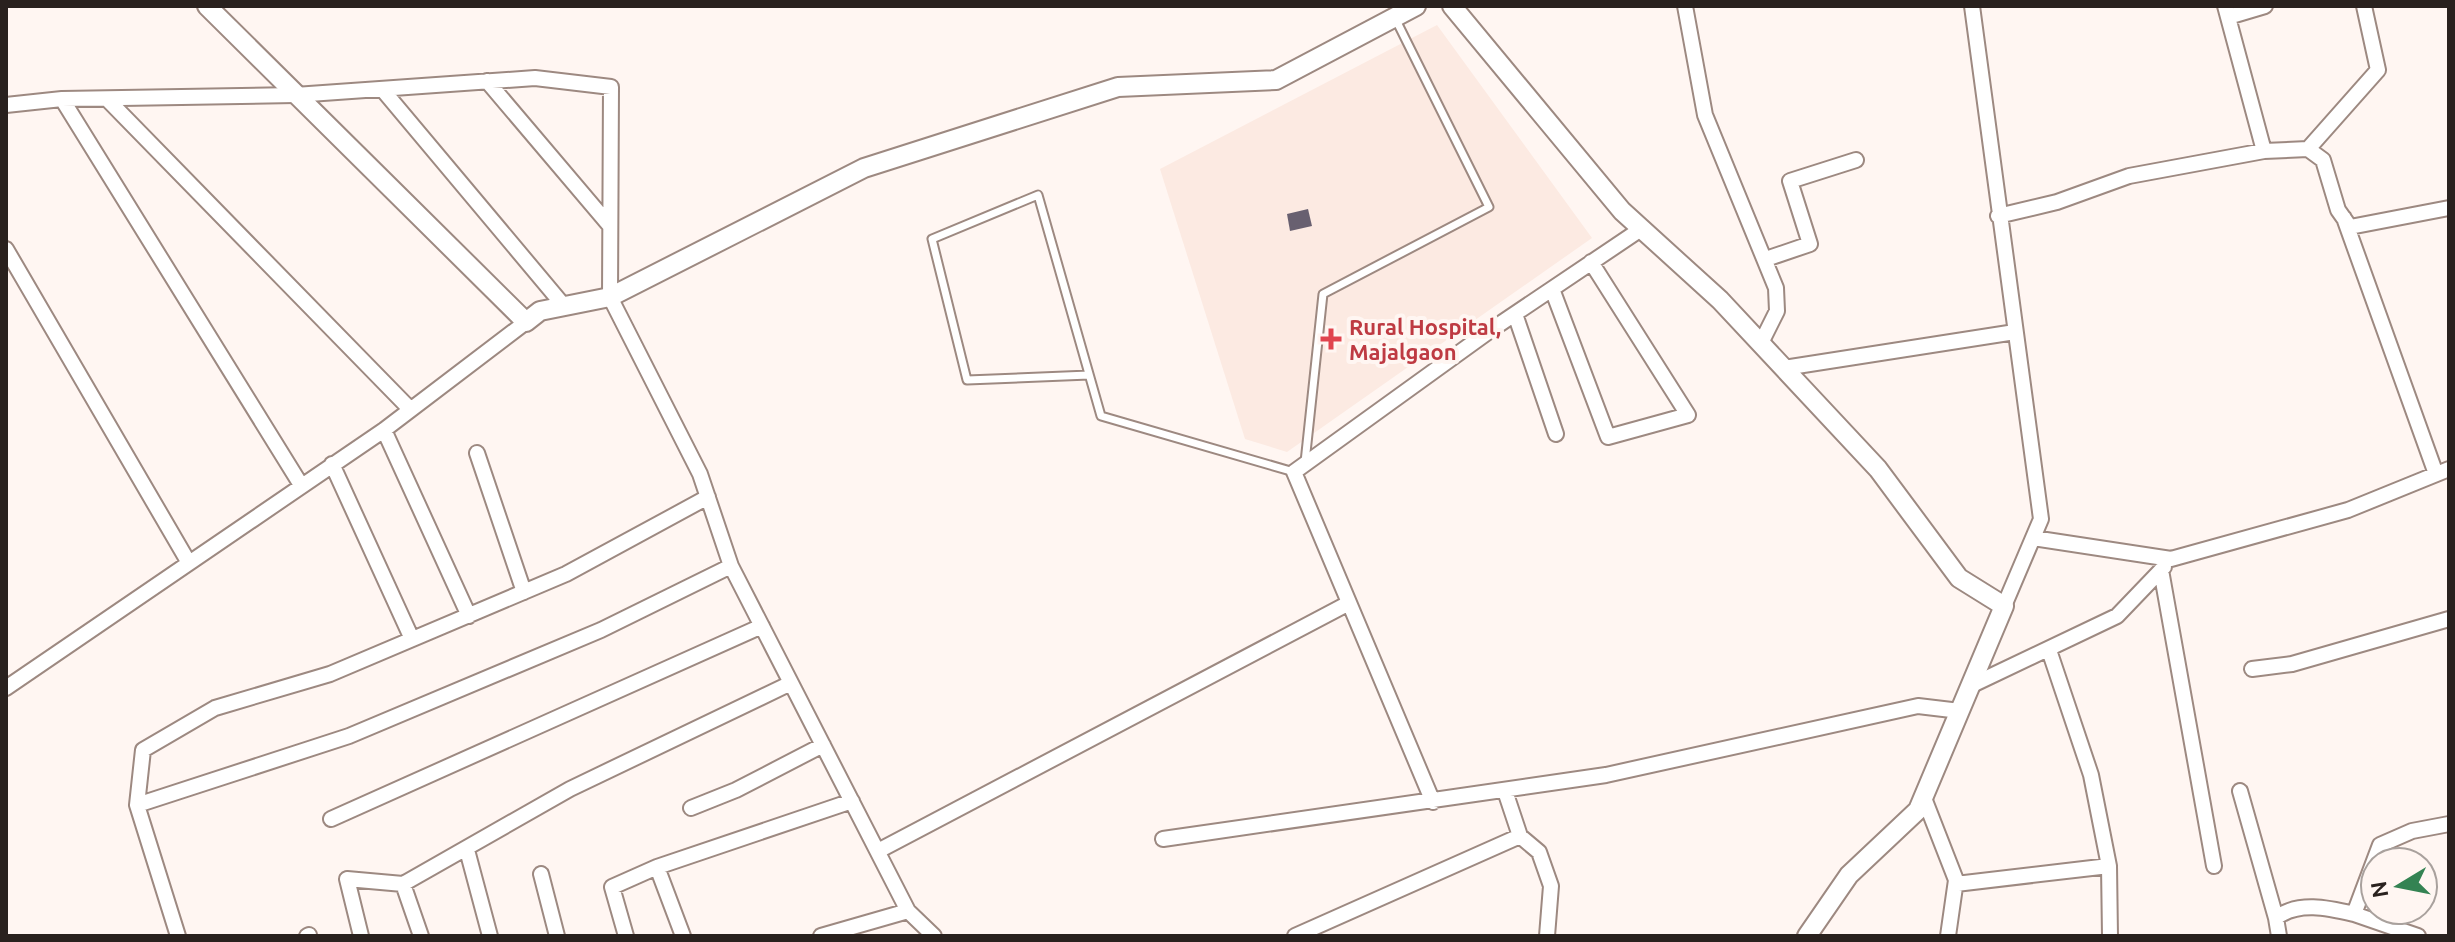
<svg xmlns="http://www.w3.org/2000/svg" width="2455" height="942" font-family="Ubuntu,sans-serif">
<style>
.built{fill:#fceae2}
.building{fill:#686070}
.lines{fill:none;stroke-linecap:round;stroke-linejoin:round}
.service-casing{stroke:#9d8981;stroke-width:11}
.minor-casing{stroke:#9d8981;stroke-width:18}
.tertiary-casing{stroke:#9d8981;stroke-width:22}
.service{stroke:#fff;stroke-width:7}
.minor{stroke:#fff;stroke-width:14}
.tertiary{stroke:#fff;stroke-width:18}
.health-dot{fill:#e0444e;stroke:#fff6f2;stroke-width:3}
.labels{text-anchor:middle;dominant-baseline:central;stroke-width:8;stroke-linejoin:round;paint-order:stroke}
.health-label{font-size:22px;font-weight:bold;fill:#be3a42;stroke:#fff6f2;text-anchor:start}
</style>
<rect width="100%" height="100%" fill="#fff6f2"/>
<path class="built" d="M1437,25l155,213 -305,214 -42,-13 -85,-270z"/>
<path class="building" d="M1308,209l4,17 -22,5 -3,-17z"/>
<g class="lines">
<g class="service-casing">
<path id="service" d="M1089,375l-122,5 -35,-141 106,-44 63,221 193,56
M1305,462l18,-168 166,-87 -94,-189"/>
</g>
<g class="minor-casing">
<path id="minor" d="M1685,6l20,109 71,173 1,23 -16,32
M1972,6l69,513 -37,87
M2225,6l39,145
M2228,17l37,-11
M487,81l123,145
M382,89l182,217
M62,99l239,386
M107,99l303,310
M6,105l56,-6 233,-4 240,-17 76,9 -1,210 90,177 31,92 177,345 26,25
M2308,149l70,-79 -14,-64
M1998,216l59,-14 72,-26 135,-25 44,-2 15,11 15,50 12,17 99,-19
M2344,218l92,256
M6,249l183,314
M1766,259l44,-15 -20,-63 66,-21
M1552,289l56,148 80,-22 -97,-153
M1515,314l41,120
M1784,368l231,-36
M384,430l85,186
M477,453l47,139
M332,464l80,175
M2033,538l138,21 177,-49 101,-41
M2161,570l53,296
M2049,650l42,125 18,91 1,70
M2252,669l40,-5 157,-45
M1970,686l147,-70 47,-49
M6,688l378,-258 142,-108
M1505,791l15,45 19,16 12,34 -4,50
M2240,791l36,127c22,-17 52,-10 78,-4
M1924,798l32,82 -8,56
M1433,802l-139,-330 194,-140 153,-103
M137,805l212,-69 252,-106 130,-64
M691,808l45,-18 87,-45
M331,819l431,-193
M1163,839l443,-64 312,-69 42,5
M467,850l23,86
M878,851l471,-248
M541,874l16,62
M403,884l18,52
M1956,884l153,-18
M2276,918l3,18
M178,936l-41,-131 6,-55 72,-42 115,-34 236,-100 142,-77
M307,936l2,-1
M361,936l-14,-57 56,5 167,-95 221,-106
M626,936l-14,-49 45,-20
M683,936l-26,-69 195,-66
M821,936l87,-25
M1295,936l225,-100
M2418,936l-64,-22 26,-69 32,-14 37,-7"/>
</g>
<g class="tertiary-casing">
<path id="tertiary" d="M207,6l319,316 14,-11 70,-14 254,-129 254,-81 158,-7 140,-74
M1452,6l170,205 98,89 158,169 81,109 45,28 -86,204 -69,65 -42,61"/>
</g>
<use href="#service" class="service"/>
<use href="#minor" class="minor"/>
<use href="#tertiary" class="tertiary"/>
</g>
<path class="health-dot" d="M1327 327h8v8h8v8h-8v8h-8v-8h-8v-8h8z"/>
<g class="labels">
<g class="health-label">
<text x="1349" y="326">Rural Hospital,<tspan x="1349" dy="25">Majalgaon</tspan></text>
</g>
</g>
<rect width="2455" height="942" fill="none" stroke="#29211e" stroke-width="16"/>
<g transform="translate(2399 886) rotate(260)"><circle r="38" fill="#fff6f2" stroke="#a9a19d" stroke-width="2"/>
<path d="M0-6L14 30L0 20L-14 30Z" fill="#348353"/>
<text y="-12" font-size="22" font-weight="bold" text-anchor="middle" fill="#29211e">N</text>
</g>
</svg>
